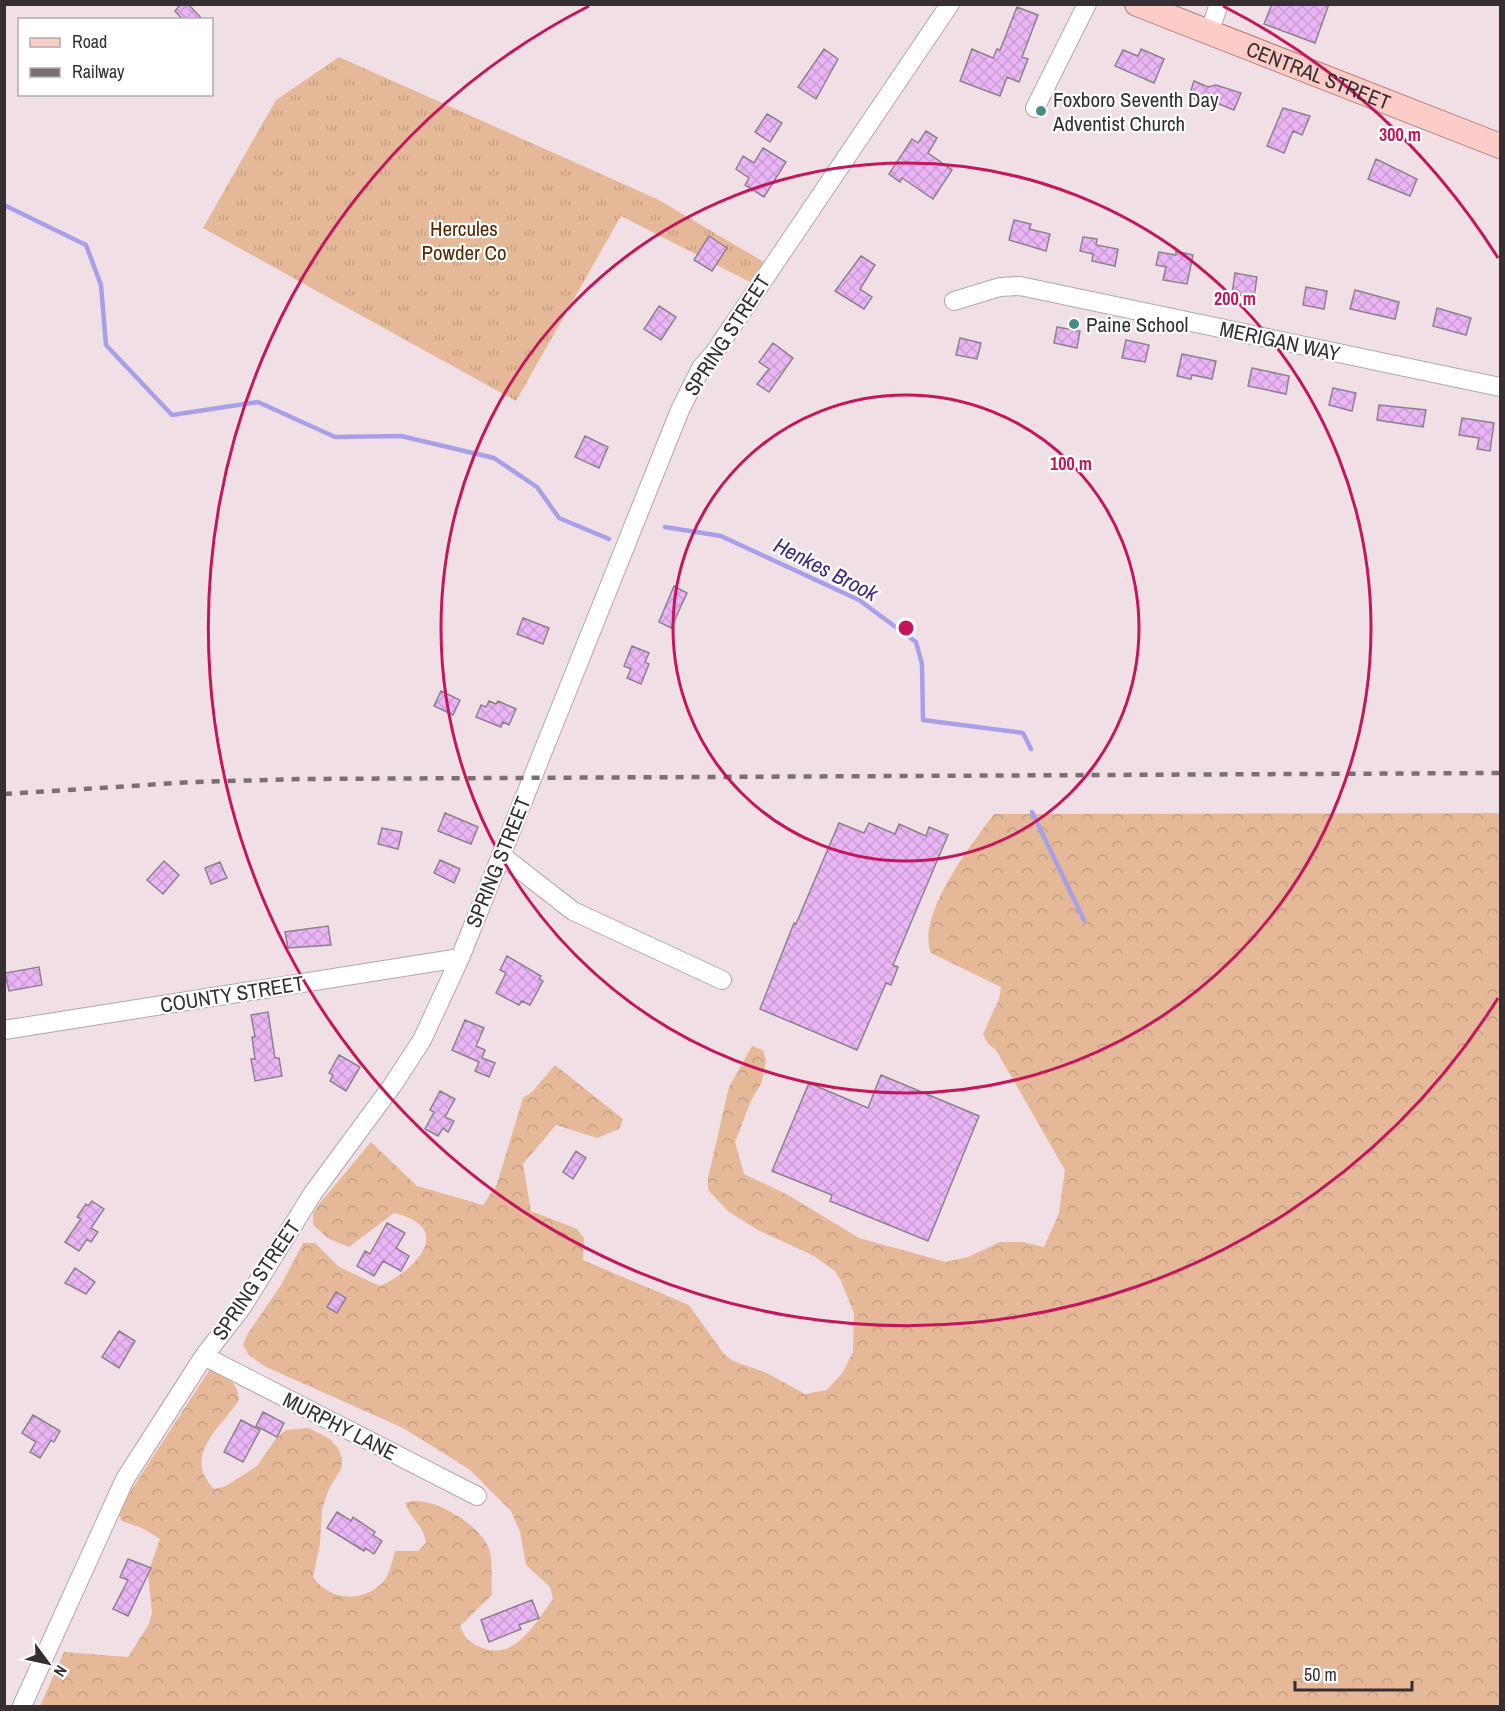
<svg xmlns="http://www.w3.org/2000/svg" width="1505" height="1711" font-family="'Archivo Narrow',sans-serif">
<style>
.grass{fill:url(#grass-tufts)}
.forest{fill:url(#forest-crowns)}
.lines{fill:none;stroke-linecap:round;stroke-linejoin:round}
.stream{stroke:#a7a0e8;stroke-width:4.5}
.building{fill:url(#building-cross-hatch);stroke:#8b828d;stroke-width:1.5}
.minor-casing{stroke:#b5a6ab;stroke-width:20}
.major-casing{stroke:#b57f7a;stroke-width:26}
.minor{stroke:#fff;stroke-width:18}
.major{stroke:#fcccc7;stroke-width:24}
.rail{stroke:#7a7074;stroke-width:4.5;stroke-dasharray:8 8;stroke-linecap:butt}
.ring{fill:none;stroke:#c2185b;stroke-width:3}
.poi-dot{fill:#458c87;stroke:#fff;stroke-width:2}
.labels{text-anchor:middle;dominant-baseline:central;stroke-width:4.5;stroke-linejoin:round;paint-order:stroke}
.street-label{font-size:21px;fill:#352f32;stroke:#fff}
.poi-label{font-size:21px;fill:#352f32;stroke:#fff;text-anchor:start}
.park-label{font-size:21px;fill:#532900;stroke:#fff}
.water-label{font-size:22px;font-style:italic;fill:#3e2c7f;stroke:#fff}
.centre{fill:#c2185b;stroke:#fff;stroke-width:3}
.ring-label{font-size:18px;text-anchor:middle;font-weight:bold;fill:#c2185b;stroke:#fff;stroke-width:4.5;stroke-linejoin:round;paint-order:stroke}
</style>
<defs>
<pattern id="grass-tufts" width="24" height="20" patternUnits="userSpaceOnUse" patternTransform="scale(1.5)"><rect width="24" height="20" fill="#e5b998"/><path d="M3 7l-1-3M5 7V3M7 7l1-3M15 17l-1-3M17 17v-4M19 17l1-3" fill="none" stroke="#c59f83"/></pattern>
<pattern id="forest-crowns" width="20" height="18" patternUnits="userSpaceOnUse" patternTransform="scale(1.5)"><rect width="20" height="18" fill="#e5b998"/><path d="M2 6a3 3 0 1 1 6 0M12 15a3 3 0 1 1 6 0" fill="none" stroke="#c59f83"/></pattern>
<pattern id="building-cross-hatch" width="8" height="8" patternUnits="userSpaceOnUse" patternTransform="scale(1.5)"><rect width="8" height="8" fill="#eab5f5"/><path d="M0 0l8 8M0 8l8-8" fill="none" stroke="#c99cd2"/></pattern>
</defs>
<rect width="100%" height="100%" fill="#f0e0e6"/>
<path class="grass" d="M339,57l318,142 107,63 -14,20 -129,-66 -105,185 -313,-173 73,-128z"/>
<path class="forest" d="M1500,813v893h-1460l24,-54 64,5 21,-33 3,-12 -4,-39 12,-34 -18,-11 -20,-7 -5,-9 95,-146c14,10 26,16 27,34 -17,27 -58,55 -25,89l12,-3 31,-20 20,-29 9,-7 23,-2 21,11 8,9 4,10 -1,11 -12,20 -7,20 -2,35 -7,33c16,23 49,27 70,5 7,-8 9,-21 12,-31h23l8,-8c-2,-17 -15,-24 -21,-40 24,-11 80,24 85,49 3,14 1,29 2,43l-32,31c4,11 8,15 18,20 36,18 56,-22 75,-47l-3,-12 -24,-22 -6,-33 -9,-21 -42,-42 -66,-41 -139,-62 -16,-12 -5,-9 4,-10 34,-50 22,-42h12l24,24 41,19c36,-16 76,-58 14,-73l-45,34 -20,-8 -16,-14v-12l6,-9 52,-62 46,44 66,19 14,-21 26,-86 9,-6 23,-27 68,54 -4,10 -22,9 -41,-13 -33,39 8,47 46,18 7,9 -1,22 106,45 35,49 9,7 34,12 38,21 22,-4 16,-18 10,-20 1,-39 -13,-32 -6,-10 -21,-15 -56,-26 -29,-18 -21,-22v-12l21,-91 23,-41 11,4 3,10 -4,22 -11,19 -16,41 9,32 44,21 71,43 87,24 22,-5 32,-15h23l21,5 15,-34 6,-43 -69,-120 -8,-6 -5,-10 16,-35 2,-12 -70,-34c-15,-38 40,-108 63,-139z"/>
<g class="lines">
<path class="stream" d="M4,205l82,40 15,40 5,60 66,70 86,-13 77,35 66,-1 93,22 43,29 22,31 50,21
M665,527l56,9 138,64 57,42 6,22 1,56 100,13 8,16
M1032,812l52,108"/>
</g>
<path class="building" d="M181,4h7l15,16h-20l-8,-9z
M1272,4h57l-14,39 -51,-19z
M1017,7l21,8 -16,42 6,2 -9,23 -12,-5 -7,19 -40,-15 12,-32 21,9 4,-9 3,1z
M824,49l14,10 -22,40 -18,-12z
M1141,49l23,10 -10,24 -39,-17 8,-16 15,6z
M1194,81l14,6 8,-2 25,8 -7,17 -30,-12 -2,4 -13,-6z
M1283,108l27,8 -8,19 -9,-4 -9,22 -17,-7z
M767,114l15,9 -12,19 -15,-10z
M926,131l11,7 -9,15 24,17 -19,29 -31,-21 -2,4 -11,-8 23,-35 6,4z
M763,148l23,14 -22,35 -19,-12 4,-7 -13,-9 7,-13 11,7z
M1376,159l41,20 -7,17 -42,-17z
M1014,220l17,4 -2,5 21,5 -4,17 -37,-11z
M709,236l18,12 -15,23 -18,-11z
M1083,237l14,2 -1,6 22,4 -3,17 -23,-5 1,-7 -13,-3z
M1176,251l17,4 -6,29 -24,-4 3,-13 -10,-2 3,-13 17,3z
M861,256l14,9 -15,24 12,8 -8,12 -29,-18z
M1235,273l22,4 -3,20 -22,-3z
M1306,287l21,4 -3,18 -21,-4z
M1355,290l44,12 -4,17 -45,-10z
M659,306l17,11 -15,23 -17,-11z
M1437,308l34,10 -5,17 -33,-9z
M1057,327l23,4 -3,17 -23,-5z
M960,338l21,5 -4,16 -21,-4z
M1126,340l23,5 -4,17 -23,-4z
M773,343l20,15 -24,34 -12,-8 12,-15 -10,-7z
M1182,354l34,7 -4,18 -20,-4 -1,4 -14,-3z
M1252,368l37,8 -3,18 -38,-8z
M1333,388l23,5 -4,18 -23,-6z
M1379,405l47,5 -3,17 -46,-7z
M1462,418l32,5 -4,28 -13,-2 2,-11 -20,-3z
M585,436l23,11 -9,21 -24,-11z
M674,586l13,7 -16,35 -12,-6z
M523,618l26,10 -6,16 -26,-10z
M632,646l17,7 -4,9 4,2 -8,20 -14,-6 4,-9 -7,-3z
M441,691l19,9 -7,15 -19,-9z
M489,701l7,3 2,-3 18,8 -7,16 -6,-3 -2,5 -25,-10 5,-12 5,2z
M445,813l33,14 -7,17 -33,-13z
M839,823l25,10 5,-10 26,11 4,-10 27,12 3,-9 19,8 -55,130 5,2 -7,18 -5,-2 -29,67 -97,-41 34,-86 2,1z
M382,828l20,4 -4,17 -20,-5z
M440,860l20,9 -6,14 -20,-10z
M164,861l15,14 -16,19 -16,-14z
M220,862l7,16 -16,6 -6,-16z
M328,926l3,19 -43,3 -3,-16z
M507,956l34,20 -2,3 4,2 -13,24 -8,-4 -3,4 -23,-12 10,-20 -6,-3z
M39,967l3,18 -33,6 -4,-18z
M268,1012l7,46h4l3,18 -27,5 -4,-22h4l-3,-22h3l-4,-22z
M465,1020l19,8 -8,18 9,4 -3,8 13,5 -6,14 -14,-6 4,-9 -27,-12z
M339,1055l21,12 -14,24 -16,-10 3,-6 -4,-2z
M881,1075l98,41 -51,125 -98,-40 2,-6 -60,-24 37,-88 59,25z
M440,1091l15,8 -10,18 9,4 -6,11 -5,-4 -5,8 -13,-7 9,-17 -4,-2z
M576,1151l10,7 -13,21 -10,-7z
M92,1201l12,8 -13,19 7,4 -7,10 -4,-3 -8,12 -14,-9 16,-23 -4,-2 9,-13 2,2z
M387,1223l18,10 -9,15 13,8 -8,15 -18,-10 -9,15 -17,-10 8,-15 5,3z
M75,1268l20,14 -9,12 -21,-11z
M336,1292l10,6 -9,15 -10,-6z
M119,1331l16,10 -16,27 -17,-11z
M263,1412l21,11 -7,14 -21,-11z
M33,1415l27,16 -6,11 -3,-2 -11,18 -10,-6 6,-10 -14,-9z
M241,1420l19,10 -17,32 -19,-10z
M337,1512l14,9 2,-4 22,15 -2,3 9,6 -8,13 -9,-6 -1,3 -37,-23z
M128,1559l23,9 -23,48 -15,-7 15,-29 -8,-3z
M532,1600l7,18 -20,7 2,4 -32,13 -8,-22z"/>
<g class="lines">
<g class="minor-casing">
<path id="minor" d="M1209,33l10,-29
M1035,108l52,-104
M954,301l46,-14 20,-1 480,101
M501,855l72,56 149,69
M4,1030l456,-72
M204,1356l273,140
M22,1706l103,-227 79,-123 38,-49 71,-114 79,-107 30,-46 38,-82 220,-548 21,-42 13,-15 236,-349"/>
</g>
<g class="major-casing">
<g id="major">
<path id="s1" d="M1137,4l363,142"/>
</g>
</g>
<use href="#minor" class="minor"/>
<use href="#major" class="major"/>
<path class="rail" d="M4,794l189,-12 109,-3 1198,-6"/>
</g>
<g class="ring">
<circle cx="906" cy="628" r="233"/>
<circle cx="906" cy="628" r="465"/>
<path d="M1498 998A698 698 0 1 1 589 6M1223 6A698 698 0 0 1 1498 258"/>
</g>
<g class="poi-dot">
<circle cx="1041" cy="111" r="6"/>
<circle cx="1074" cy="324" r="6"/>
</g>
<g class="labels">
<g class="street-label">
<text stroke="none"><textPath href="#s1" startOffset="195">CENTRAL STREET</textPath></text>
<text transform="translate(727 335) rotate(-57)">SPRING STREET</text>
<text transform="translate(1280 341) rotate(12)">MERIGAN WAY</text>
<text transform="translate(498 862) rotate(-68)">SPRING STREET</text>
<text transform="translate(232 994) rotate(-9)">COUNTY STREET</text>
<text transform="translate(256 1280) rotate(-56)">SPRING STREET</text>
<text transform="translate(340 1426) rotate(27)">MURPHY LANE</text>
</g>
<g class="poi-label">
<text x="1053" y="99">Foxboro Seventh Day<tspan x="1053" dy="24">Adventist Church</tspan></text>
<text x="1086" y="324">Paine School</text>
</g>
<g class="park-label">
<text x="464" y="228">Hercules<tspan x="464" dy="24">Powder Co</tspan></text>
</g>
<g class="water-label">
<text transform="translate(826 569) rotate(27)">Henkes Brook</text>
</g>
</g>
<circle cx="906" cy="628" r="9" class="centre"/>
<g class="ring-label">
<text x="1400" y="141">300 m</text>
<text x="1235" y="305">200 m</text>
<text x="1071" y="470">100 m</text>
</g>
<rect width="1505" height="1711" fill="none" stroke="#352f32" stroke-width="12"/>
<rect x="18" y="18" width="195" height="78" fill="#ffffff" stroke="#aeacad" stroke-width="1.5"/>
<rect x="30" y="38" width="30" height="9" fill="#fcccc7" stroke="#aeacad" stroke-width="1.5"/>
<text x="72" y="48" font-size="18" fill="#352f32">Road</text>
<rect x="30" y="68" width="30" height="9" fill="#7a7074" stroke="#aeacad" stroke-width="1.5"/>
<text x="72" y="78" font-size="18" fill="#352f32">Railway</text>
<g transform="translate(48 1663) rotate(123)" stroke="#ffffff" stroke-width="4.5" paint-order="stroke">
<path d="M0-4.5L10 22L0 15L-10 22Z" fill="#352f32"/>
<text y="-9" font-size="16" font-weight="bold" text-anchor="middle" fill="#352f32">N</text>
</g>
<path d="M1295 1681v9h117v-9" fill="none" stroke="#352f32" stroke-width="3"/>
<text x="1304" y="1681" font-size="18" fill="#352f32" stroke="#ffffff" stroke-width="4.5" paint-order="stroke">50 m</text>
</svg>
